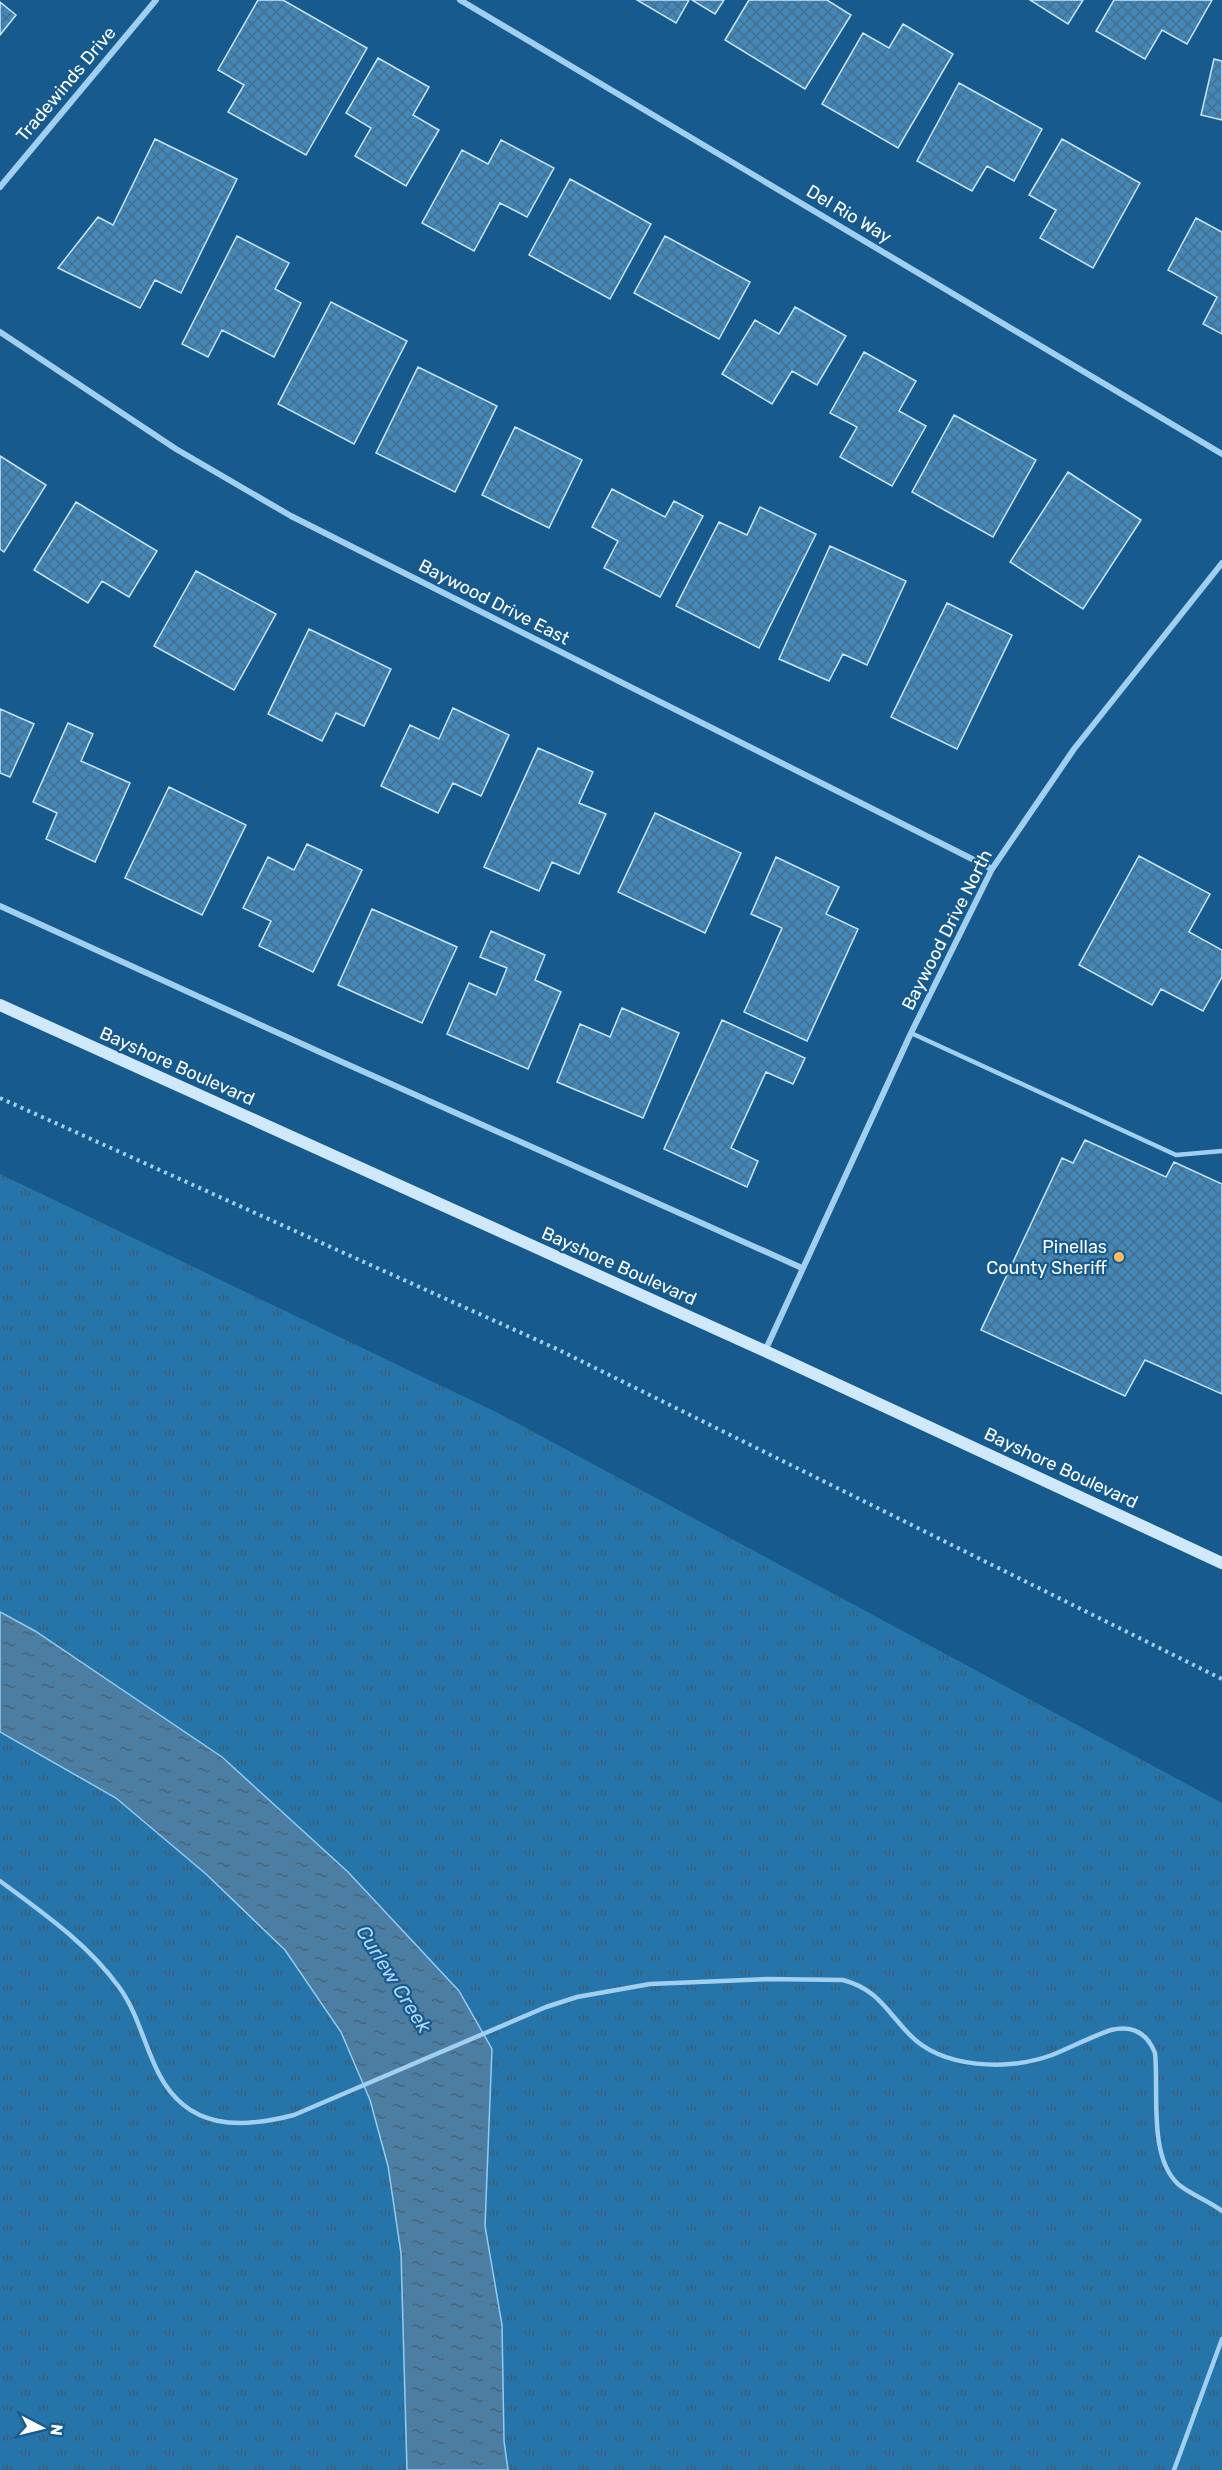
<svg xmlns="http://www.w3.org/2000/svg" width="1222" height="2470" font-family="Rubik,sans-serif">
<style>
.grass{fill:url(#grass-tufts)}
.water{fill:url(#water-ripples);stroke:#93ccf2;stroke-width:1.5}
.building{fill:url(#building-cross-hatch);stroke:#c7e6fb;stroke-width:1.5}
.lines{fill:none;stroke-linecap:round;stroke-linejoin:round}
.path{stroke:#a1cff0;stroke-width:4;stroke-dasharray:3 4.5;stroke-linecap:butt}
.lane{stroke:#a1cff0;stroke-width:4.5}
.street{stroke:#a1cff0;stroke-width:6}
.secondary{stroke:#cfe8fb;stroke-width:12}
.poi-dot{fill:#ffbb5f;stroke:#165a8e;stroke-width:2}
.labels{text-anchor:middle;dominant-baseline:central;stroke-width:4.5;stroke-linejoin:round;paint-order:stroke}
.street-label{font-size:18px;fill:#fff;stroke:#165a8e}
.poi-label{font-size:18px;fill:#fff;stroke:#165a8e;text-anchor:end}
.water-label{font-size:20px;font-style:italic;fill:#add9f7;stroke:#165a8e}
</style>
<defs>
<pattern id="grass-tufts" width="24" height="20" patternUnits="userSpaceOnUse" patternTransform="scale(1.5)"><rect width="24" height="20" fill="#2574aa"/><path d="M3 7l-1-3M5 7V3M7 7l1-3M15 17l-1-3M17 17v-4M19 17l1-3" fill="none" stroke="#3a5e76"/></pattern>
<pattern id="water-ripples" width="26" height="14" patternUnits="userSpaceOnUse" patternTransform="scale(1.5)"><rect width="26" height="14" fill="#4c7da2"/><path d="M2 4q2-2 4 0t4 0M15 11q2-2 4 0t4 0" fill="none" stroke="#4c6477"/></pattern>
<pattern id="building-cross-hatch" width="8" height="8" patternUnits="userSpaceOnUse" patternTransform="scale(1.5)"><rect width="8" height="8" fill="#4387b8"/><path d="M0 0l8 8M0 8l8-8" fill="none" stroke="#476f8d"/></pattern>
</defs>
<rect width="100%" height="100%" fill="#165a8e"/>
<path class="grass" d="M0,1174l500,240 722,389v667h-1222z"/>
<path class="water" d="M0,1612l35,19 187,126 126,115 111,119 33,58 -7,177 17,99 2,116 4,29h-101l-6,-217 -13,-87 -18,-66 -29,-68 -56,-82 -79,-76 -90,-76 -116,-66z"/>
<path class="building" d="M258,0h25l84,48 -61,107 -78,-43 16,-27 -26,-15z
M637,0h52l-13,23z
M692,0h32l-9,14z
M749,0h78l24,15 -46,74 -80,-49z
M1030,0h53l-15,24z
M1114,0h98l-25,44 -25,-14 -17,29 -49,-28z
M0,2l16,13 -16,20z
M903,24l50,30 -55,94 -76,-44 41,-71 26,15z
M378,58l51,29 -16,28 26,15 -33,56 -51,-30 16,-28 -25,-15z
M1214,59l8,2v59l-21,-5z
M959,83l83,46 -28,52 -27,-15 -15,25 -55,-30z
M155,139l82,40 -56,114 -26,-13 -15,28 -82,-40 40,-51 15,8z
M1062,139l78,44 -47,85 -53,-30 16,-28 -27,-15z
M501,140l53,28 -27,49 -27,-14 -26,48 -52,-28 40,-73 26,14z
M570,179l81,45 -41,75 -81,-44z
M1196,218l26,14v102l-19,-10 14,-27 -49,-27z
M237,236l52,27 -14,26 26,14 -27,54 -52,-27 -14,27 -26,-13z
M665,236l85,46 -31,57 -85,-46z
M331,302l76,39 -53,103 -76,-40z
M795,307l51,29 -29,49 -25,-14 -20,33 -50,-30 33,-54 24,14z
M864,352l52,29 -17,30 27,15 -34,60 -52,-29 17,-30 -27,-14z
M418,367l79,39 -42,86 -79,-39z
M954,415l82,45 -43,77 -81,-45z
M515,427l67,33 -33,68 -67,-33z
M0,456l46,29 -42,67 -4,-3z
M1068,472l73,48 -58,89 -73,-47z
M612,489l53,28 9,-16 29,15 -43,81 -56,-29 14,-27 -26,-14z
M76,502l81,49 -28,46 -27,-16 -14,22 -54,-33z
M760,507l56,27 -57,114 -83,-42 43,-84 28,13z
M830,546l76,35 -39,84 -24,-11 -14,27 -50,-22z
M196,571l80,43 -42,76 -80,-44z
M947,603l65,32 -55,114 -66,-32z
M309,629l82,40 -27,57 -28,-13 -14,28 -54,-27z
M453,708l56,27 -28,61 -28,-13 -15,30 -57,-27 29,-61 29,14z
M0,709l34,15 -24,53 -10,-4z
M68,723l25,11 -12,27 49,22 -35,79 -49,-23 11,-26 -24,-11z
M538,748l55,24 -14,31 27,11 -27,60 -27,-12 -13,29 -55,-24z
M169,787l77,38 -44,90 -77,-37z
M655,813l86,40 -36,80 -87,-41z
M307,844l55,26 -49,102 -54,-26 12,-25 -28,-13 25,-51 26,13z
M1139,856l71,38 -21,38 33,18v27l-19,34 -42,-22 -9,16 -73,-40z
M776,857l63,30 -13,27 32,15 -51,112 -63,-29 38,-84 -31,-14z
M372,909l85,38 -35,76 -84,-38z
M491,931l54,24 -10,25 26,12 -33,77 -81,-35 22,-51 27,12 11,-27 -27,-11z
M622,1008l57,25 -36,85 -86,-36 23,-58 30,13z
M722,1020l83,38 -12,26 -27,-12 -35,76 27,13 -11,26 -83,-38z
M1085,1140l81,37 8,-15 48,22v210l-77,-34 -20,36 -144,-66 81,-172 11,5z"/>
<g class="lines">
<path class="path" d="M0,1098l557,251 665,330"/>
<path class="lane" d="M911,1033l265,122 46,-4
M0,1881c43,32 87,62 119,106 19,26 25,58 40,87 29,56 81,55 135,41l252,-108 31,-10 73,-13 117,-5 76,1c34,9 43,30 66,54 33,35 99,37 143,21 20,-8 38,-18 59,-25 21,-5 36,3 44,23 4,37 -7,103 23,131 13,11 30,16 44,27
M1174,2470l48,-131"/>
<path class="street" d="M460,0l762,454
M0,187l156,-187
M0,332l176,117 115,67 701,353
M0,906l322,147 480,215
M765,1351l146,-318 81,-164 82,-120 148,-186"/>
<path class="secondary" d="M0,1005l765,346 457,212"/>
</g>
<circle class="poi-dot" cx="1119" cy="1257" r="6"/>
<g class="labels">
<g class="street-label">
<text transform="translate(66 84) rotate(-50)">Tradewinds Drive</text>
<text transform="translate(849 214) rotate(31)">Del Rio Way</text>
<text transform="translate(494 602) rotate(27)">Baywood Drive East</text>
<text transform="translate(947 930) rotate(-63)">Baywood Drive North</text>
<text transform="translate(177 1066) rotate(24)">Bayshore Boulevard</text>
<text transform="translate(619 1266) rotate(24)">Bayshore Boulevard</text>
<text transform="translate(1061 1468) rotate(25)">Bayshore Boulevard</text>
</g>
<g class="poi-label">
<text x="1107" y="1247">Pinellas<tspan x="1107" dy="21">County Sheriff</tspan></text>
</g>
<g class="water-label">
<text transform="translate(394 1979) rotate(58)">Curlew Creek</text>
</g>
</g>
<g transform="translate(42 2428) rotate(97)" stroke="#165a8e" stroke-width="4.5" paint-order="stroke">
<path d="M0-4.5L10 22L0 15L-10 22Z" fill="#ffffff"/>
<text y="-9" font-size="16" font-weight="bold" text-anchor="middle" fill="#ffffff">N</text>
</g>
</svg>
